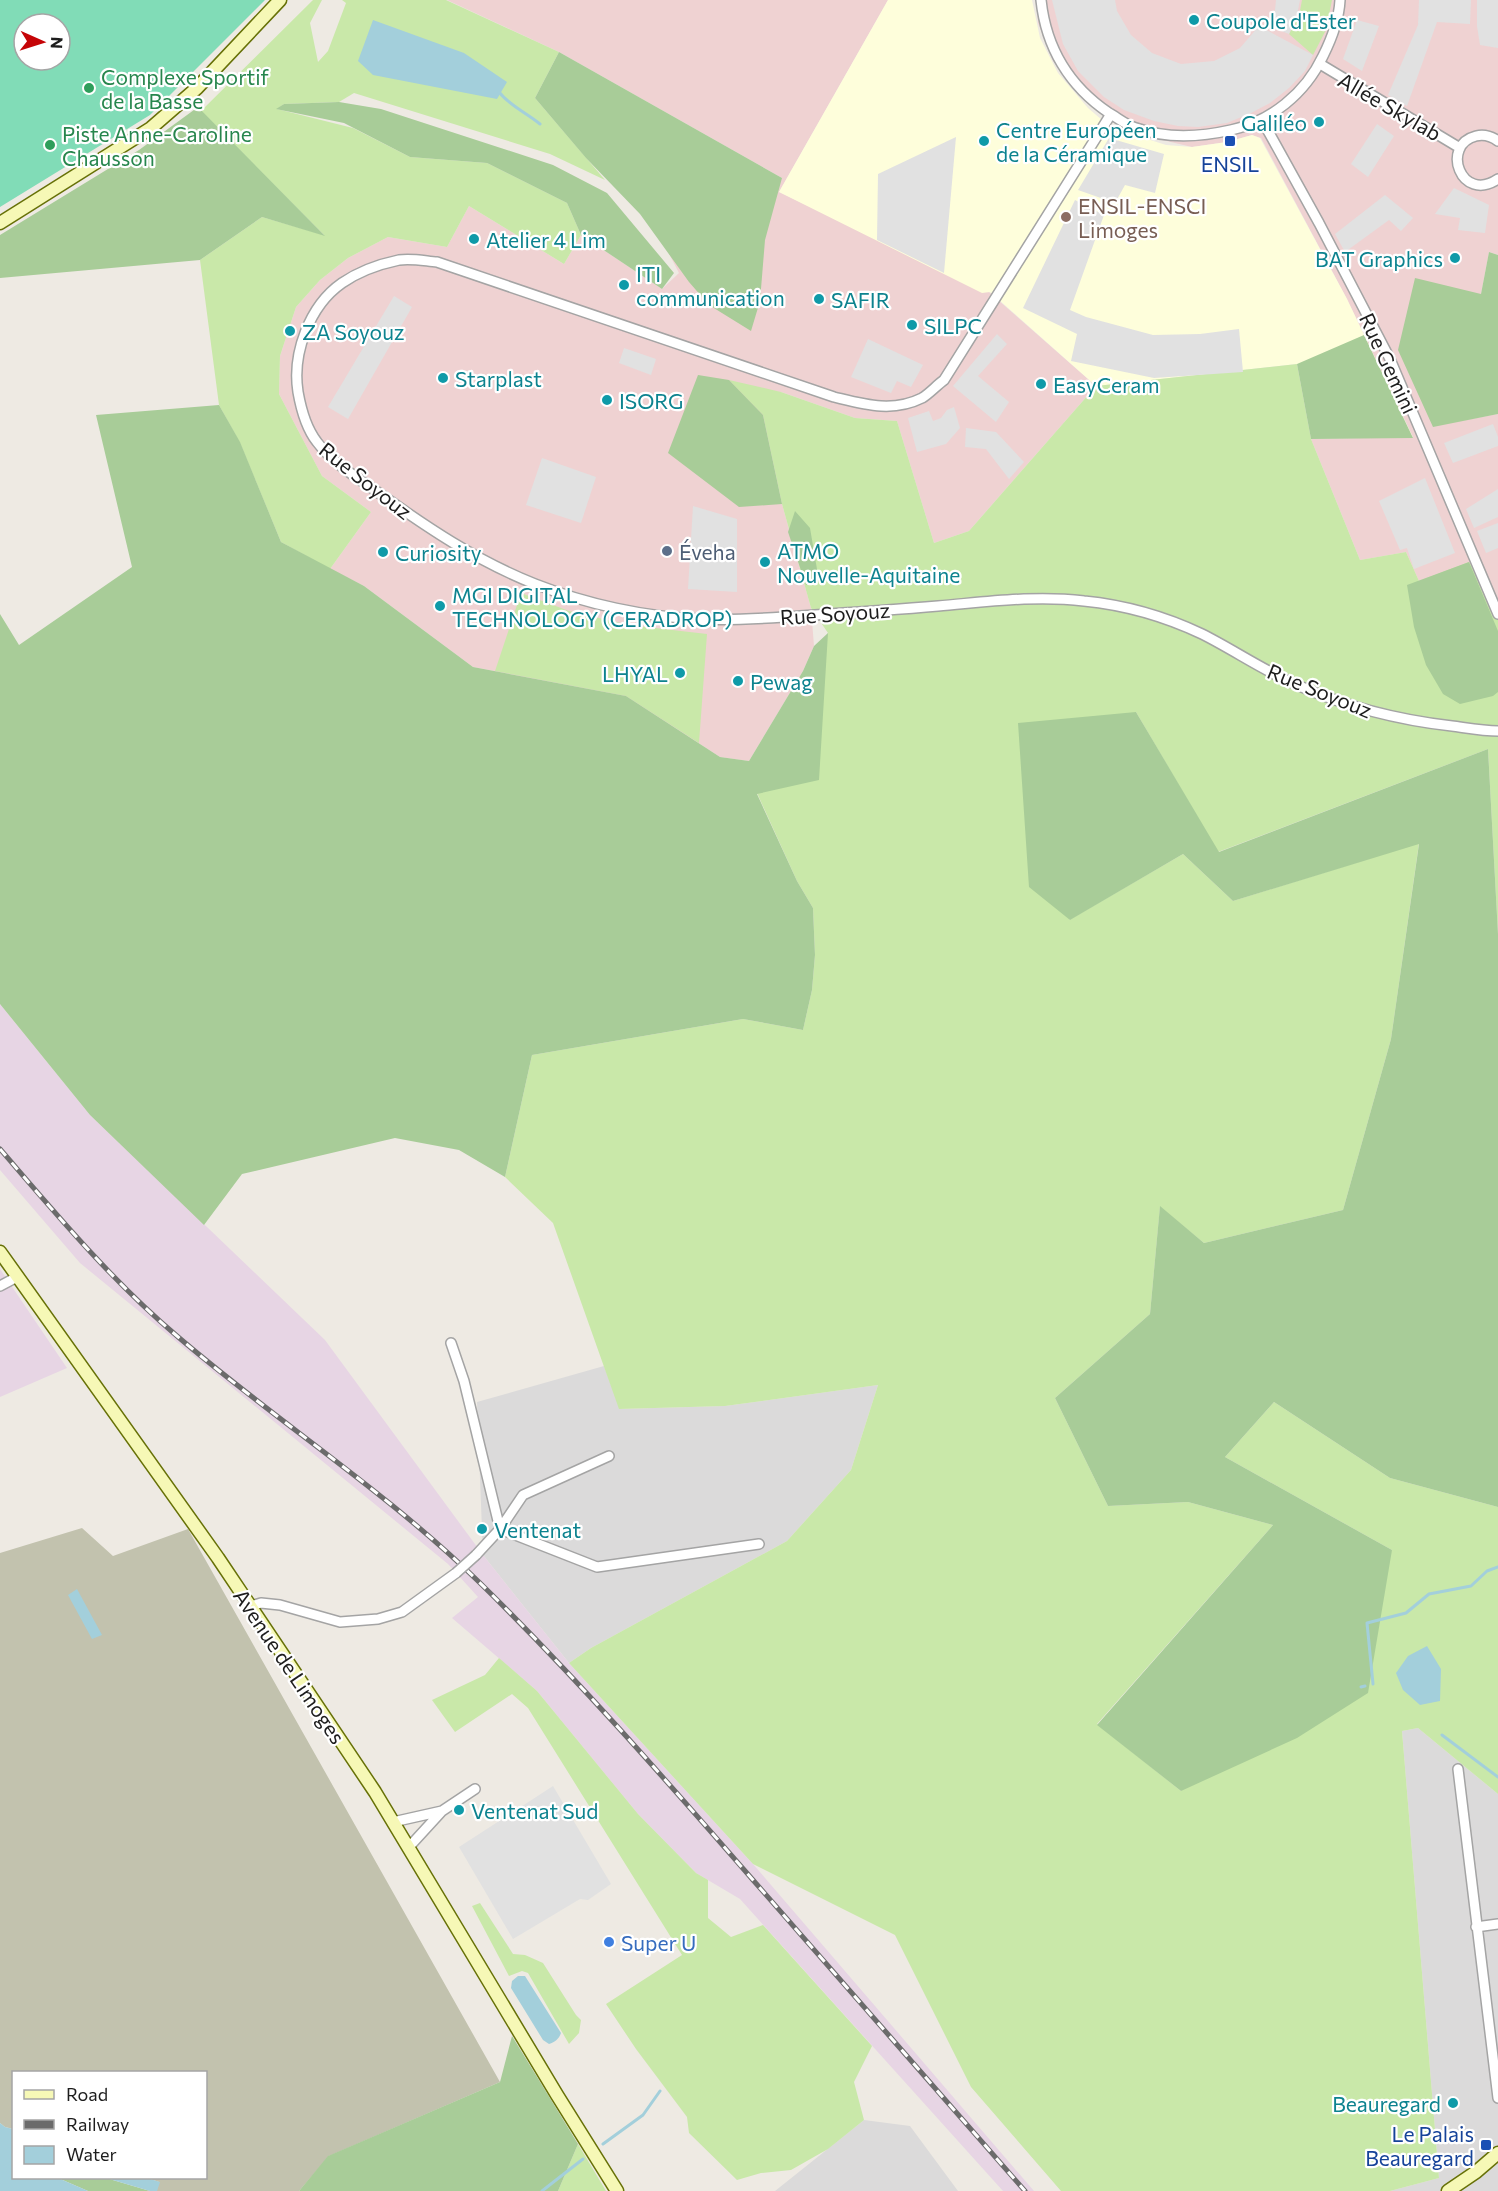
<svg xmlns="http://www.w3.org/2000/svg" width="1498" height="2191" font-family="Commissioner,sans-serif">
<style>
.residential{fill:#dbdada}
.commercial{fill:#efd2d2}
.industrial{fill:#e7d5e4}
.education{fill:#fefedb}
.construction{fill:#c2c2ae}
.grass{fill:#c9e8a9}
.forest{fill:#a8cc98}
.pitch{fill:#81dcb7;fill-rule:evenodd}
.parking{fill:#e1e1e1}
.water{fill:#a3cfdb}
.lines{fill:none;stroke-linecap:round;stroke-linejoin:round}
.stream{stroke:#a3cfdb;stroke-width:3}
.street-casing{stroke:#a4a4a4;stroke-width:12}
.secondary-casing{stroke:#677107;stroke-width:15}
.street{stroke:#fff;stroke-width:9}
.secondary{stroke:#f6f8b6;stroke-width:12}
.rail-casing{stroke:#6b6b6b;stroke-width:5}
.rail{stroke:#fff;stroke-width:3;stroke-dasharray:9;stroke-linecap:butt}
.street-bridge-casing{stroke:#a4a4a4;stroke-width:12;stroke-linecap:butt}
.street-bridge{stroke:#fff;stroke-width:9}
.culture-dot{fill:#0f9aa8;stroke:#fff;stroke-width:2}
.leisure-dot{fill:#2e9e5b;stroke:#fff;stroke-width:2}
.transit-dot{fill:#1a4fb4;stroke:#fff;stroke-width:2}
.education-dot{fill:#8d6e63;stroke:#fff;stroke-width:2}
.service-dot{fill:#5c6f8a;stroke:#fff;stroke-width:2}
.shop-dot{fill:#3f7fe0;stroke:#fff;stroke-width:2}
.labels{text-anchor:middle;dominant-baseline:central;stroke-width:4.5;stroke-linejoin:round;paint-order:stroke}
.culture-label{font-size:21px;fill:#0d838f;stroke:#fff;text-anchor:start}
.leisure-label{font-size:21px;fill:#27864d;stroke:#fff;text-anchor:start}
.street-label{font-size:21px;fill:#1d1d1d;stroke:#fff}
.transit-label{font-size:21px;fill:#164399;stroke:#fff}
.education-label{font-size:21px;fill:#785e54;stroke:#fff;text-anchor:start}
.service-label{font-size:21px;fill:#4e5e75;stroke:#fff;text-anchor:start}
.shop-label{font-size:21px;fill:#366cbe;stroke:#fff;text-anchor:start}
</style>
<rect width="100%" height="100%" fill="#eeeae3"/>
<path class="residential" d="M604,1366l16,43 105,-3 153,-21 -27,85 -64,71 -196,107 -22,15 -86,-108 -6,-153z
M1418,1728l80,66v397h-108l49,-13 -37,-447z
M864,2120l46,6 48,65h-183z"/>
<path class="commercial" d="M447,0h441l-109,192 210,100 107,94 -127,145 -35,12 -37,-122 -42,-3 -74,-26 -18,23 19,89 29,104 3,38 -11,25 -54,90 -29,-4 -94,-61 -153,-29 -109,-81 -34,-17 41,-57 -49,-36 -43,-82 1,-38 16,-49 24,-27 28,-22 40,-21 59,10 22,-41 95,58 17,-29 81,54 17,-16 -62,-120 165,25 -223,-126z
M1037,0h461v255l-9,-3 -8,42 -48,132 65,-12v192l-79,-25 -13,-29 -46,8 -49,-121 102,-2 -66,-138 -86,-161 -9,-3 -25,7 -35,5 -68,-16 -45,-40 -26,-30 -15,-38z"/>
<path class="industrial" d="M0,1004l90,111 235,225 158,215 86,108 184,201 281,327h-31l-263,-292 -44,-26 -58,-59 -101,-123 -85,-73 26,-21 -30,-33 -368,-301 -80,-93z
M0,1269l67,99 -67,29z"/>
<path class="education" d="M888,0h144l8,38 18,35 30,35 28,24 6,-1 44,14 26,2 35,-5 25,-7 8,3 87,161 66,139 -116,-74 -201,22 -106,-94 -8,1 -203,-101z"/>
<path class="construction" d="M82,1528l31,28 75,-27 312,553 -171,74 -30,35h-146l6,-9 -12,-4h59v-106h-192l-1,57 -8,-2 -5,-4v-570z"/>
<path class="grass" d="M313,0h9l-12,23 8,39 10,-11 18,-48 -4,-3h104l113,52 -24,46 70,82 -55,-26 -196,-61 -15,9 -55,2 -7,5 76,19 57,29 77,6 80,40 14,32 -17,29 -95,-58 -22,41 -59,-10 -40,21 -28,22 -24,27 -16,49 -1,38 43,82 49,36 -41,57 -49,-27 -41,-99 -21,-38 -19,-145 62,-43 62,18 -123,-124z
M1302,0h30l-6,30 -13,25 -24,-21 10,-18z
M1297,364l14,75 49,121 46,-8 13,29 50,-19 29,44v328l-10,-185 -270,103 -82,-140 -67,208 114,-66 50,47 186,-58 -28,196 -48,171 -139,33 -44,-36 -10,107 -95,84 53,108 80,-4 85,23 -176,199 84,67 211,-241 -167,-93 49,-55 116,76 108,29v287l-80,-66 -16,3 37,447 -49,13h-329l-90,-104 -76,-152 -142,-71 -184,-201 22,-15 196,-107 64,-71 27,-85 -153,21 -106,3 -66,-186 -48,-46 27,-122 211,-36 60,11 9,-40 3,-35 -2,-47 -16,-27 -40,-88 71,-160 -17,-25 -29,-104 -19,-89 -34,-35 52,12 74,26 42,3 37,122 35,-12 127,-145z
M521,593l48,18 60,14 78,9 -8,109 -73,-47 -131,-25z
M499,1658l38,33 101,123 58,59 12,7v38l23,19 32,-12 109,121 -18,36 10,38 -36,29 -37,21 -30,3 -24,7 -48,-47 -2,-16 -51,-68 -30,-45 76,-49 -154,-247 -16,-14 -57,38 -23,-32 53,-25z
M480,1903l33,51 12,1 18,8 33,52 5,5 -2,13 -10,11 -41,-71 -6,-2 -13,5 -37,-70z
M578,2144l28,47h-48z"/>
<path class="forest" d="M559,52l223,126 -17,62 -5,61 -9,30 -42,-26 -20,-23 -49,-68 -54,-56 -51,-60z
M339,102l42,7 172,56 54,28 67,80 -12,16 -81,-54 -14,-32 -80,-40 -77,-6 -66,-34 -68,-14 8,-5z
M198,107l127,129 -63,-19 -62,43 -200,18v-43l139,-85z
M1489,252l9,3v159l-65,13 -35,-77 17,-72 66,16z
M1364,335l49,103 -102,1 -14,-75z
M698,375l31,5 34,35 19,89 -43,3 -71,-54z
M219,405l21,37 41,100 83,44 109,81 153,29 94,61 29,4 54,-90 11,-25 14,-13 -9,147 -62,14 40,87 16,27 2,47 -3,35 -9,40 -60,-11 -211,36 -27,122 -46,-27 -64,-12 -153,36 -38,51 -114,-110 -90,-111v-390l19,31 113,-78 -36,-152z
M795,511l15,17 9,53 -13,4 -18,-53z
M1469,562l29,69v61l-5,4 -33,8 -17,-10 -17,-29 -12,-38 -7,-42z
M1136,712l83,140 269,-103 10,185v573l-108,-29 -116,-76 -49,55 167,93 -24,143 -71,45 -116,53 -84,-66 176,-200 -85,-23 -80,4 -53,-108 95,-84 10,-108 44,37 139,-33 48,-171 28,-195 -186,57 -50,-47 -113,66 -41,-33 -11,-164z
M512,2036l66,108 -20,47h-259l29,-35 172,-74z
M58,2178h48l44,13h-62z"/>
<path class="pitch" d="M0,0h265l-115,115 -150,92zM24,24h36v36h-36z"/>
<path class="parking" d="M1052,0h63l2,11 14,24 21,18 29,11 33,-3 26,-13 19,-22 54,29 -8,16 -16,17 -19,15 -19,10 -24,10 -29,4 -20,-1 -24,-5 -30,-11 -20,-13 -26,-26 -15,-27z
M1276,0h24l-3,15 -8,19 -20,-8 6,-16z
M1419,0h52l-1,24 -33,-2 -30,84 -19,-11 30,-70z
M1477,0h21v48l-18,-3 -3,-19z
M1357,20l22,6 -17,45 -19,-12z
M1377,124l17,12 -26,41 -17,-13z
M956,137l-12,136 -67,-33 1,-66z
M1109,138l55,16 -9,39 -30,-8 -10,18 -37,-13z
M1454,188l35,17 -4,28 -27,-3 2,-12 -25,-4z
M1385,195l28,23 -12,13 -12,-11 -44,32 -10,-18z
M1075,200l29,15 -34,95 16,7 67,18 47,-1 39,-5 4,43 -89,6 -83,-17 6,-27 -54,-26z
M394,296l18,11 -64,112 -20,-12z
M997,334l10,10 -29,32 31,26 -13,20 -43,-36z
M868,339l55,26 -12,22 -14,-6 -6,12 -40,-16z
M624,348l32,11 -5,16 -32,-12z
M954,407l6,21 -14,16 -29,8 -9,-34 21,-7 4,10 8,-3 6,-8z
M1493,424l5,13v9l-45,17 -9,-20z
M966,428l30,4 28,30 -15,17 -23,-30 -21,-2z
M542,458l54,19 -15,46 -55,-18z
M1425,478l30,75 -41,16 -7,-21 -7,2 -21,-49z
M1498,489v28l-24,11 -8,-19z
M693,506l44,13v73l-49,-3z
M1498,523v25l-12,5 -9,-22z
M553,1786l58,98 -23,16 -8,-1 -67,40 -54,-92z"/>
<path class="water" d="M373,20l91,33 43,29 -10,17 -124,-24 -15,-14z
M77,1589l25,46 -10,4 -24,-44z
M1427,1646l14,23 -1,32 -20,4 -17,-15 -7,-17 12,-17z
M518,1976h7l36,57c-2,6 -6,9 -12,11l-6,-4 -32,-52 1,-7z
M0,2123l5,4 8,2 1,49h44l30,13h-88z
M106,2178h41l13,4 -3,9h-7z"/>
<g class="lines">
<path class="stream" d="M499,92c11,14 28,21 41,32
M1373,1684l-6,-61 39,-10 23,-19 42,-8 16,-15 11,-4
M1361,1687l4,-1
M1442,1735l56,42
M603,2144l40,-29 17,-24
M542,2191l41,-32"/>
<g class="street-casing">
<path id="street" d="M1041,0c5,47 28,86 68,113 9,5 17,12 27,15 31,11 64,9 95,2 40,-9 74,-36 92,-74 9,-18 16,-36 17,-56
M1320,64l140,84
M1111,114l-167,266c-7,5 -15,14 -22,18 -30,15 -59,6 -88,-1l-397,-135c-12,-1 -26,-4 -38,-2 -19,4 -41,12 -57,23 -33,23 -50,71 -44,109 3,17 8,36 19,50 15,20 39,35 59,49 52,37 99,69 159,93 51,20 110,33 165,35 33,2 67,-1 100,-3 46,-3 92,-6 138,-10 48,-4 97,-11 146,-5 41,4 80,15 118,33 32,16 62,37 95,51 50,22 101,35 155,41 15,2 31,5 46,5
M1262,120l57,103 71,136 108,255
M1498,141c-7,-5 -14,-7 -22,-5 -36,9 -15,68 22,43
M0,1286l17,-9
M451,1343l13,38 36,148
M500,1529l23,-34 86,-39
M476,1555l24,-26 97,38 162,-23
M251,1606l10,-3 19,2 60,17 38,-3 24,-7 54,-39
M1458,1769l40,329
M393,1822l49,-11
M409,1847l33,-36 33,-22
M1476,1927l22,-3"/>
</g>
<g class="secondary-casing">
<path id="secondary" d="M0,223l151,-95 46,-40 83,-88
M0,1252l218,306 157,234 182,303 60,96
M1448,2191l28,-19 22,-19"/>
</g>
<use href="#street" class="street"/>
<use href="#secondary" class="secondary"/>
<g class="rail-casing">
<path id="rail" d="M0,1149c56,65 111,131 177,187 99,85 209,155 302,246 97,95 186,197 274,298 91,104 181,207 272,311"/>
</g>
<use href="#rail" class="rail"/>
<g class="street-bridge-casing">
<path id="street-bridge" d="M456,1573l20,-18"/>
</g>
<use href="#street-bridge" class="street-bridge"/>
</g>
<g class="culture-dot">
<circle cx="1194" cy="20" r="6"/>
<circle cx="1319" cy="122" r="6"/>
<circle cx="984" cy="141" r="6"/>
<circle cx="474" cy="239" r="6"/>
<circle cx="1455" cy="258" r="6"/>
<circle cx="624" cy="285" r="6"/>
<circle cx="819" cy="299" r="6"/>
<circle cx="912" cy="325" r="6"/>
<circle cx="290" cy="331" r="6"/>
<circle cx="443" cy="378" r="6"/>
<circle cx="1041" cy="384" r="6"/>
<circle cx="607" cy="400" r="6"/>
<circle cx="383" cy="552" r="6"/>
<circle cx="765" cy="562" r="6"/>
<circle cx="440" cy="606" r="6"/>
<circle cx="680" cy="673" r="6"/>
<circle cx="738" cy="681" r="6"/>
<circle cx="482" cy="1529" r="6"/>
<circle cx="459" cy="1810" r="6"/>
<circle cx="1453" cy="2103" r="6"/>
</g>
<g class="leisure-dot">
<circle cx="89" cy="88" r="6"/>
<circle cx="50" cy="145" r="6"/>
</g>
<g class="transit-dot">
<rect x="1224" y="135" width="12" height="12" rx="3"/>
<rect x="1480" y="2139" width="12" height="12" rx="3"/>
</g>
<circle class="education-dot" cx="1066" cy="217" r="6"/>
<circle class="service-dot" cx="667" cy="551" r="6"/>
<circle class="shop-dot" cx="609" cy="1942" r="6"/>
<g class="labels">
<g class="culture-label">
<text x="1206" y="20">Coupole d'Ester</text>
<text x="1307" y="122" text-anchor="end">Galiléo</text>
<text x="996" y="129">Centre Européen<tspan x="996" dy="24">de la Céramique</tspan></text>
<text x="486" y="239">Atelier 4 Lim</text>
<text x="1443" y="258" text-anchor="end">BAT Graphics</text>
<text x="636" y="273">ITI<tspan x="636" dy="24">communication</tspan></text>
<text x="831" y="299">SAFIR</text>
<text x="924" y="325">SILPC</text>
<text x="302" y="331">ZA Soyouz</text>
<text x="455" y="378">Starplast</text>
<text x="1053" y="384">EasyCeram</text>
<text x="619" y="400">ISORG</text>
<text x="777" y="550">ATMO<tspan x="777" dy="24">Nouvelle-Aquitaine</tspan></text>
<text x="395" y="552">Curiosity</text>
<text x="452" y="594">MGI DIGITAL<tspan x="452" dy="24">TECHNOLOGY (CERADROP)</tspan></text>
<text x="668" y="673" text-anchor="end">LHYAL</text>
<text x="750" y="681">Pewag</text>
<text x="494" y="1529">Ventenat</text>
<text x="471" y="1810">Ventenat Sud</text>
<text x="1441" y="2103" text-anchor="end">Beauregard</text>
</g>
<g class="leisure-label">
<text x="101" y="76">Complexe Sportif<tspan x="101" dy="24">de la Basse</tspan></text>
<text x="62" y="133">Piste Anne-Caroline<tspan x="62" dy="24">Chausson</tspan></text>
</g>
<g class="street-label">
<text transform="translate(1390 106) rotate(30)">Allée Skylab</text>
<text transform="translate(1389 363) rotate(65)">Rue Gemini</text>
<text transform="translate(366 480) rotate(38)">Rue Soyouz</text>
<text transform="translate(835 613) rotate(-4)">Rue Soyouz</text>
<text transform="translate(1320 690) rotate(22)">Rue Soyouz</text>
<text transform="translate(290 1666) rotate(56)">Avenue de Limoges</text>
</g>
<g class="transit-label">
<text x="1230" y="163">ENSIL</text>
<text x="1474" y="2133" text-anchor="end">Le Palais<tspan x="1474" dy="24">Beauregard</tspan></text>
</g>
<g class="education-label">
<text x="1078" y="205">ENSIL-ENSCI<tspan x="1078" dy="24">Limoges</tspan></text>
</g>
<g class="service-label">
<text x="679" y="551">Éveha</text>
</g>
<g class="shop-label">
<text x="621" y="1942">Super U</text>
</g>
</g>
<rect x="12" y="2071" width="195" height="108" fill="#ffffff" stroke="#a5a5a5" stroke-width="1.5"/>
<rect x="24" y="2090" width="30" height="9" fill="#f6f8b6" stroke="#a5a5a5" stroke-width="1.5"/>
<text x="66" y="2101" font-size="18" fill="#1d1d1d">Road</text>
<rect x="24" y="2120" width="30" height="9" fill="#6b6b6b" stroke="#a5a5a5" stroke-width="1.5"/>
<text x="66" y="2131" font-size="18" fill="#1d1d1d">Railway</text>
<rect x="24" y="2146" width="30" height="18" fill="#a3cfdb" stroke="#a5a5a5" stroke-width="1.5"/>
<text x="66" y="2161" font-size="18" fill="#1d1d1d">Water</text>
<g transform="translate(42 42) rotate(93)"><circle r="28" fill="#ffffff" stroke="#a5a5a5" stroke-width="1.5"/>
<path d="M0-4.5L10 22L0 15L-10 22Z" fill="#c50407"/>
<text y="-9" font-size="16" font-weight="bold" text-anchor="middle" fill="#1d1d1d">N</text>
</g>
</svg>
